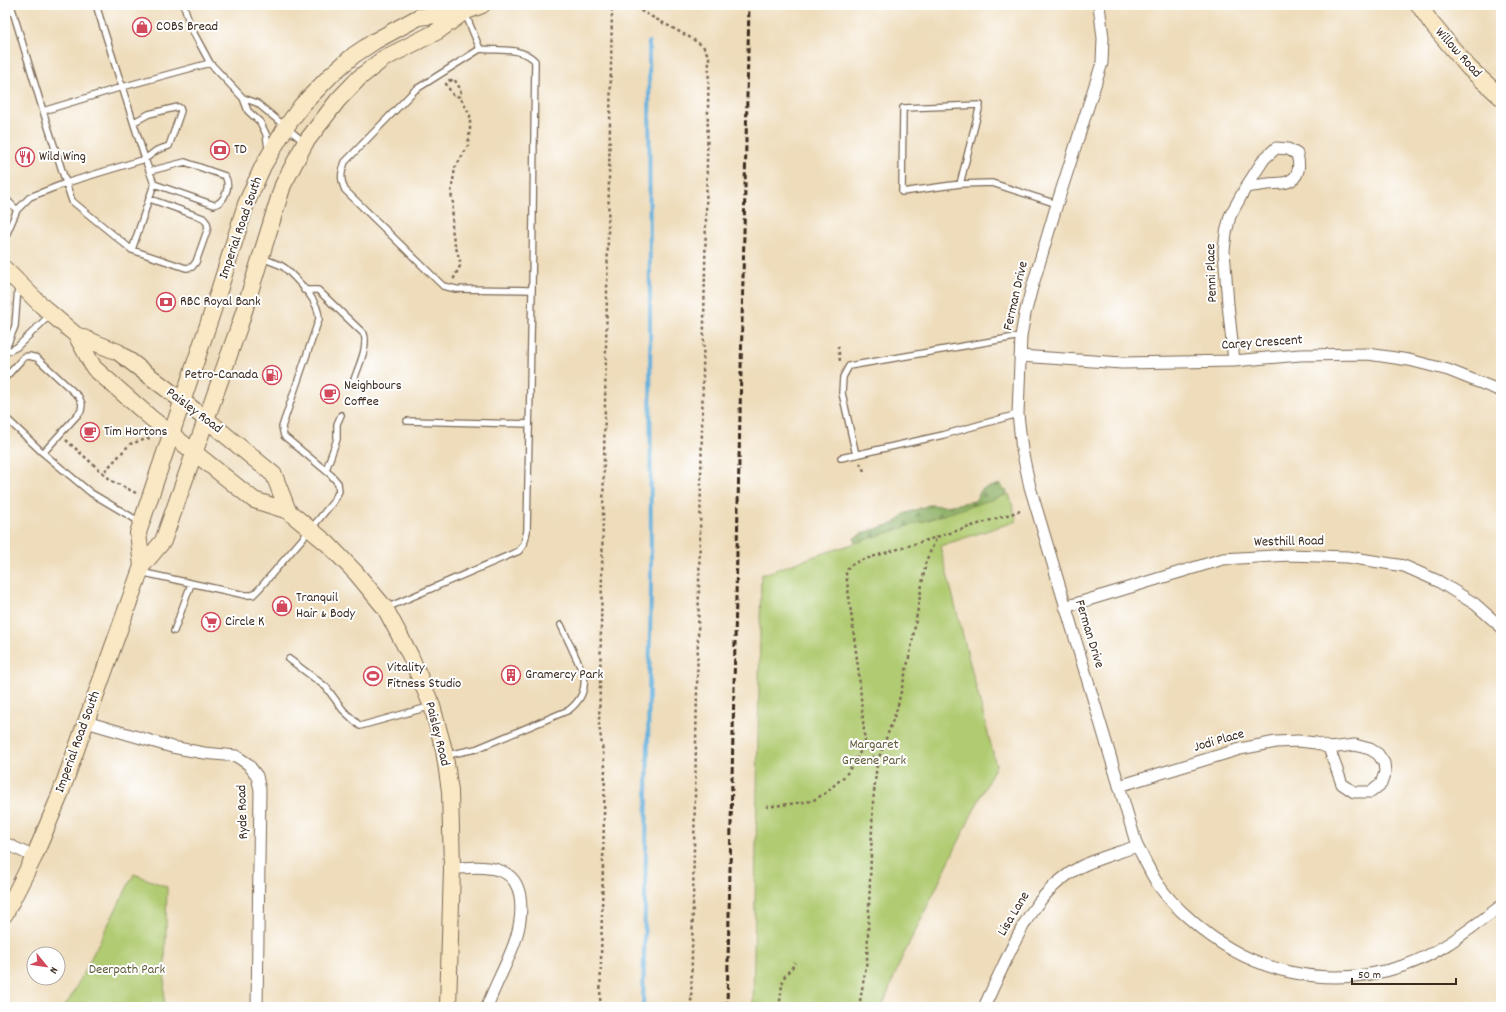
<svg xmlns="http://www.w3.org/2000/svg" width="1506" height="1012" font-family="Dekko,sans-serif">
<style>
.forest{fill:url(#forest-firs);stroke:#646c40}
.park{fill:#b0cb71;stroke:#767a48}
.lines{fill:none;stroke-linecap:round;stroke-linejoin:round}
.stream{stroke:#64b0dd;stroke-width:4}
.lane-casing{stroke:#7a6855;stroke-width:8}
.street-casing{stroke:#7a6855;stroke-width:13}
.secondary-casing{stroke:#7a6855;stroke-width:18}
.path{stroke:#7a6855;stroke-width:2.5;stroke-dasharray:3 3;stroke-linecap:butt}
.lane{stroke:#fff;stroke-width:5.5}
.street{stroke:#fff;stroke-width:11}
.secondary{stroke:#fae7c3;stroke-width:16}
.rail{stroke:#3b2a1e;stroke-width:3;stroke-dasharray:6 3;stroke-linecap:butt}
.labels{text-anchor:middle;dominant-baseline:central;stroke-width:4;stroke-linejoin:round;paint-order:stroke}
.poi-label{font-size:14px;fill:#3b2a1e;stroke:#fff;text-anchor:start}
.street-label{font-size:14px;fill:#3b2a1e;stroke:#fff}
.park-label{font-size:14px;fill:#5e5a37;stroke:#fff}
</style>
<defs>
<pattern id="forest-firs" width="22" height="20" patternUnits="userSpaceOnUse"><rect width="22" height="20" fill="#8caf63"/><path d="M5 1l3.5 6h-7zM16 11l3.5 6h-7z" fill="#748f51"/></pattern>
</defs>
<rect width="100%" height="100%" fill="#fff"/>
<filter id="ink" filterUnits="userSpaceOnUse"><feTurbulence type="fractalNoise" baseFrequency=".025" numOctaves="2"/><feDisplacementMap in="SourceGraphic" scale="8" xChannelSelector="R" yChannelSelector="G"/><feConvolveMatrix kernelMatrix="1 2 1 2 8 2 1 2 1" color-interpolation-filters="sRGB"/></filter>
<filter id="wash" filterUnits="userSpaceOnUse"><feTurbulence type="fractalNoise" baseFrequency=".012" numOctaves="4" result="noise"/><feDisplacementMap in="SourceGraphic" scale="16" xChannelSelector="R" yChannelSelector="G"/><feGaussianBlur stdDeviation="0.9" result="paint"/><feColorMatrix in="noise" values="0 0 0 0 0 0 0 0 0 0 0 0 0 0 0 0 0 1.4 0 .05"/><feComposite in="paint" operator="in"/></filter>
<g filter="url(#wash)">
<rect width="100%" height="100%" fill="#eedcba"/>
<path class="forest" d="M1000,484l7,7 -8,23 -142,35 -3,-11 9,-5 32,-10 9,-9 25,-9 17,1 29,-5 7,-12z"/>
<path class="park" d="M1009,494l8,27 -77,25 56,219 -95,195 -19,47h-129l8,-432 54,-19z
M134,874l33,13 -3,120h-100l7,-10z"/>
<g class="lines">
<path class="stream" d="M643,1007l8,-423 -2,-542"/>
</g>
</g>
<g filter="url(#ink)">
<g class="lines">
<g class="lane-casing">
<path id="lane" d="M11,5l32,106
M96,5l49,154 9,25 -22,66 -60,-49 -6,-18 79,-24 12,-9 12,-4 12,-35 -1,-3 -2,-1 -29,7 -15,8
M184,5l6,21 20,37 33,35 5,13 12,11 6,12 2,14
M465,13l15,36
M480,49c18,2 43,-2 55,12l-3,229 -76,-1 -13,-3 -98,-96c-5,-11 -4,-17 0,-28l70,-72z
M243,98l14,5 47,39
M150,171l35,-9 40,14c6,10 0,26 -11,29l-60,-21
M960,184l20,-79 -77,3 -1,84 58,-8 32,-1 65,21
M5,198l12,12
M5,238l12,-28 13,-13 36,-14 -23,-72 79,-24 88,-24
M132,250l54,18 6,-1 4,-5 12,-34 -1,-5 -4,-5 -53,-19
M5,285l8,-7
M304,290h14l46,44c5,13 -8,38 -12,51
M5,351l10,-25 3,-39
M5,353l12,-6 33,-32
M5,378l19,-21 5,-1 8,2 42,39 3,7 -1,7 -38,42
M5,417l38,36 48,40 49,29
M407,421l122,3
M856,455l-14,-62 1,-16 6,-11 172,-30
M841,458l102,-23 75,-21
M326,470l11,-31v-15l4,-9
M140,572l105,23h8l6,-6 51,-59 23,-28 6,-11 -1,-8 -7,-8 -47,-39 -2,-9 37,-108c0,-19 -21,-38 -34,-51l-5,-3 -18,-7
M386,608l133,-57 5,-7 3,-13 5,-241
M174,631l17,-47
M289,659l37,28 17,23 17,16 72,-20
M447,755l29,-6 93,-39c12,-10 17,-20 15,-35l-23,-50"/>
</g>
<g class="street-casing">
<path id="street" d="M1099,5l4,33 -1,25 -45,141 -26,87 -6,23 -4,22 -3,78 4,36 8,37 107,359c7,12 13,26 20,37 9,13 21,26 33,36 60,55 139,72 216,46 35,-12 66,-38 95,-59
M1020,356l102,7 112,-2 66,-6 68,-1 41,6 39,10 53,21
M1234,361l-6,-57 -4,-53 2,-18 4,-17 16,-29 18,-28 12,-11 12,1 9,5c3,11 3,24 -10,28 -6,2 -13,1 -19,2 -8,1 -15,2 -22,3
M1065,607l158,-48 66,-4 59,2 56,9 34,15 37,23 26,23
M86,722l86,25 32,6 32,3 12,8 9,12 3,14 -3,217
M1119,786l121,-37 36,-7 22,-1 18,2 13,5 26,-3 15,4 8,5 6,9 1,9 -4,12 -10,8h-17l-12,-8 -13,-36
M5,843l29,14
M452,868c15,0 34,-3 49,3 11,4 17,14 19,25 6,41 -20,74 -33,111
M984,1007c5,-10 9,-20 14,-30 21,-45 37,-85 82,-110 15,-8 41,-15 57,-21"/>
</g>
<g class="secondary-casing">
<path id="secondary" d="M1419,5l13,19 37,44 32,29
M5,269l37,37 34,29 42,17 88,67 68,56 14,36
M76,335l18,33 57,50 103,82 34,11 40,33 28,29 29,35 25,47 22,51 12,44 6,41 2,77 -4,139
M142,566l-4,-33 74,-220 34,-109 17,-38 23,-39 16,-22 30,-31 22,-19 21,-14 44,-24 45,-5 18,-7
M5,914l29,-57 24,-57 84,-234 21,-25 77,-217 43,-139 22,-42 33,-43 21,-22 24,-19 55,-28 26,-19"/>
</g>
<path class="path" d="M630,5l61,33 12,8 6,11 -18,950
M449,79l1,2 -4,3 7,11 7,2 10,18v14l-2,17 -13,22 -4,25 2,10 -1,25 2,13 6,20v5l-7,14
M450,81l4,-2 7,11 -1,7
M838,346l2,15
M66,440l37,33
M860,463l5,10
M136,493l-24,-12 -9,-8 27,-29 20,-6
M877,763l-12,-20 -6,-68 -13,-102 3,-7 10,-5 78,-24
M766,807l46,-6 12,-7 22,-19 19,-31
M600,1007l5,-240 -6,-43 1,-39 12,-675
M778,1007c4,-9 2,-19 6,-29 2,-6 9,-9 11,-16
M859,1007l8,-47 6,-158 4,-39 20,-54 14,-60 15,-88 11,-24 83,-26"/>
<use href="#lane" class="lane"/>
<use href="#street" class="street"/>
<use href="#secondary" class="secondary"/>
<path class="rail" d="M727,1007l22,-1002"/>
</g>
</g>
<defs>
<g id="shop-ring" transform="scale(1)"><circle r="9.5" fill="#fff" stroke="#d1495b" stroke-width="1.5"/><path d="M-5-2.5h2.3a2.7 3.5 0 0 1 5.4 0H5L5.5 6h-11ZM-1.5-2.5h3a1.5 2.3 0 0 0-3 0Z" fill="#d1495b"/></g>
<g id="bank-ring" transform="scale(1)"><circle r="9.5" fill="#fff" stroke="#d1495b" stroke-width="1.5"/><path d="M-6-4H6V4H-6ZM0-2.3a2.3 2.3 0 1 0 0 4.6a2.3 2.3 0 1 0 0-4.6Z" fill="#d1495b"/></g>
<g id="restaurant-ring" transform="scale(1)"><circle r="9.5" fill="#fff" stroke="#d1495b" stroke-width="1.5"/><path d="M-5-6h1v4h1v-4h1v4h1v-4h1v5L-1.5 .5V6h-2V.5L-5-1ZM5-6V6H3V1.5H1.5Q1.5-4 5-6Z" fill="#d1495b"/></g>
<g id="fuel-ring" transform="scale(1)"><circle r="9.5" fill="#fff" stroke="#d1495b" stroke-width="1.5"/><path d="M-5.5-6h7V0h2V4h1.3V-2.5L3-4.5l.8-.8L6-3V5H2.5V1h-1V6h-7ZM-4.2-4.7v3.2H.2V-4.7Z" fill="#d1495b"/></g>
<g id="cafe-ring" transform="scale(1)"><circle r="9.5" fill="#fff" stroke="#d1495b" stroke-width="1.5"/><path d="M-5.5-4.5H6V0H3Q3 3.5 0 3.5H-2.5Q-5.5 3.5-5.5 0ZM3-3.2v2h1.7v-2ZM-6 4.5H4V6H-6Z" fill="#d1495b"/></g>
<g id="supermarket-ring" transform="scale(1)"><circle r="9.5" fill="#fff" stroke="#d1495b" stroke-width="1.5"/><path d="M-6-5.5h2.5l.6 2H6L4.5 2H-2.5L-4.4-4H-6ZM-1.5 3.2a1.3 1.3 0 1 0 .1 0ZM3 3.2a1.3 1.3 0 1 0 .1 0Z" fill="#d1495b"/></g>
<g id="building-ring" transform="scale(1)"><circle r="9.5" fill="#fff" stroke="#d1495b" stroke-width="1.5"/><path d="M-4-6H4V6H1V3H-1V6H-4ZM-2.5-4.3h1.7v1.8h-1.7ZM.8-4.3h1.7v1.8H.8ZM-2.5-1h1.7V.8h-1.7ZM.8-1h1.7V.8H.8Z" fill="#d1495b"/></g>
<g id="stadium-ring" transform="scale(1)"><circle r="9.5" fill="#fff" stroke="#d1495b" stroke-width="1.5"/><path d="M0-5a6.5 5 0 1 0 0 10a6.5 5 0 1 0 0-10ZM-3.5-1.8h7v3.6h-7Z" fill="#d1495b"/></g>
</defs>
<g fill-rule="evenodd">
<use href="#shop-ring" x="142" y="27"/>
<use href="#bank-ring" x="220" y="150"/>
<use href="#restaurant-ring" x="25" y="157"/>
<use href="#bank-ring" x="166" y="302"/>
<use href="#fuel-ring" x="272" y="375"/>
<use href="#cafe-ring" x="330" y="394"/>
<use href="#cafe-ring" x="90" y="432"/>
<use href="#shop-ring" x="282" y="606"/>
<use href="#supermarket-ring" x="211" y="622"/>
<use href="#building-ring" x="511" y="675"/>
<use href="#stadium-ring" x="373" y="676"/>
</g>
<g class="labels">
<g class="poi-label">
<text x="156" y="27">COBS Bread</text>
<text x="234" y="150">TD</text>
<text x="39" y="157">Wild Wing</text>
<text x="180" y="302">RBC Royal Bank</text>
<text x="258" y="375" text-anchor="end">Petro-Canada</text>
<text x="344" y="386">Neighbours<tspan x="344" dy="16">Coffee</tspan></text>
<text x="104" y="432">Tim Hortons</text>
<text x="296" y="598">Tranquil<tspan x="296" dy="16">Hair &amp; Body</tspan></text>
<text x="225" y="622">Circle K</text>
<text x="387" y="668">Vitality<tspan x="387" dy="16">Fitness Studio</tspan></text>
<text x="525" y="675">Gramercy Park</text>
</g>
<g class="street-label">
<text transform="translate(1458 53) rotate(48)">Willow Road</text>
<text transform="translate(241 228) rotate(-71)">Imperial Road South</text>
<text transform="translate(1212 273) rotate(-92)">Penni Place</text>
<text transform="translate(1016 296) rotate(-77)">Ferman Drive</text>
<text transform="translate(1262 343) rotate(-4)">Carey Crescent</text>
<text transform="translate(194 411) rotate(37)">Paisley Road</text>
<text transform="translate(1289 542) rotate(-1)">Westhill Road</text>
<text transform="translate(1089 634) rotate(73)">Ferman Drive</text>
<text transform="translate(437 734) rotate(76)">Paisley Road</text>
<text transform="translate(1219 741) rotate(-16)">Jodi Place</text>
<text transform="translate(78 742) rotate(-70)">Imperial Road South</text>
<text transform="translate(243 812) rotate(-92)">Ryde Road</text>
<text transform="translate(1014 914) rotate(-59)">Lisa Lane</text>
</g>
<g class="park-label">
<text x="874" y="745">Margaret<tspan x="874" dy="16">Greene Park</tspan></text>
<text x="127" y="970">Deerpath Park</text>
</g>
</g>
<rect width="1506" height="1012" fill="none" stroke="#fff" stroke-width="20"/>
<g transform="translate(46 966) rotate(119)"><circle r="19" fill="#ffffff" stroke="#b1aaa5"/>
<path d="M0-3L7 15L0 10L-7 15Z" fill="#d1495b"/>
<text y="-6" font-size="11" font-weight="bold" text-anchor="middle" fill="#3b2a1e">N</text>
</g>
<path d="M1352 978v6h104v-6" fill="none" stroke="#3b2a1e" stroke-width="2"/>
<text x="1358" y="978" font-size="12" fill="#3b2a1e" stroke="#ffffff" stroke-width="3" paint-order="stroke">50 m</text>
</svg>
